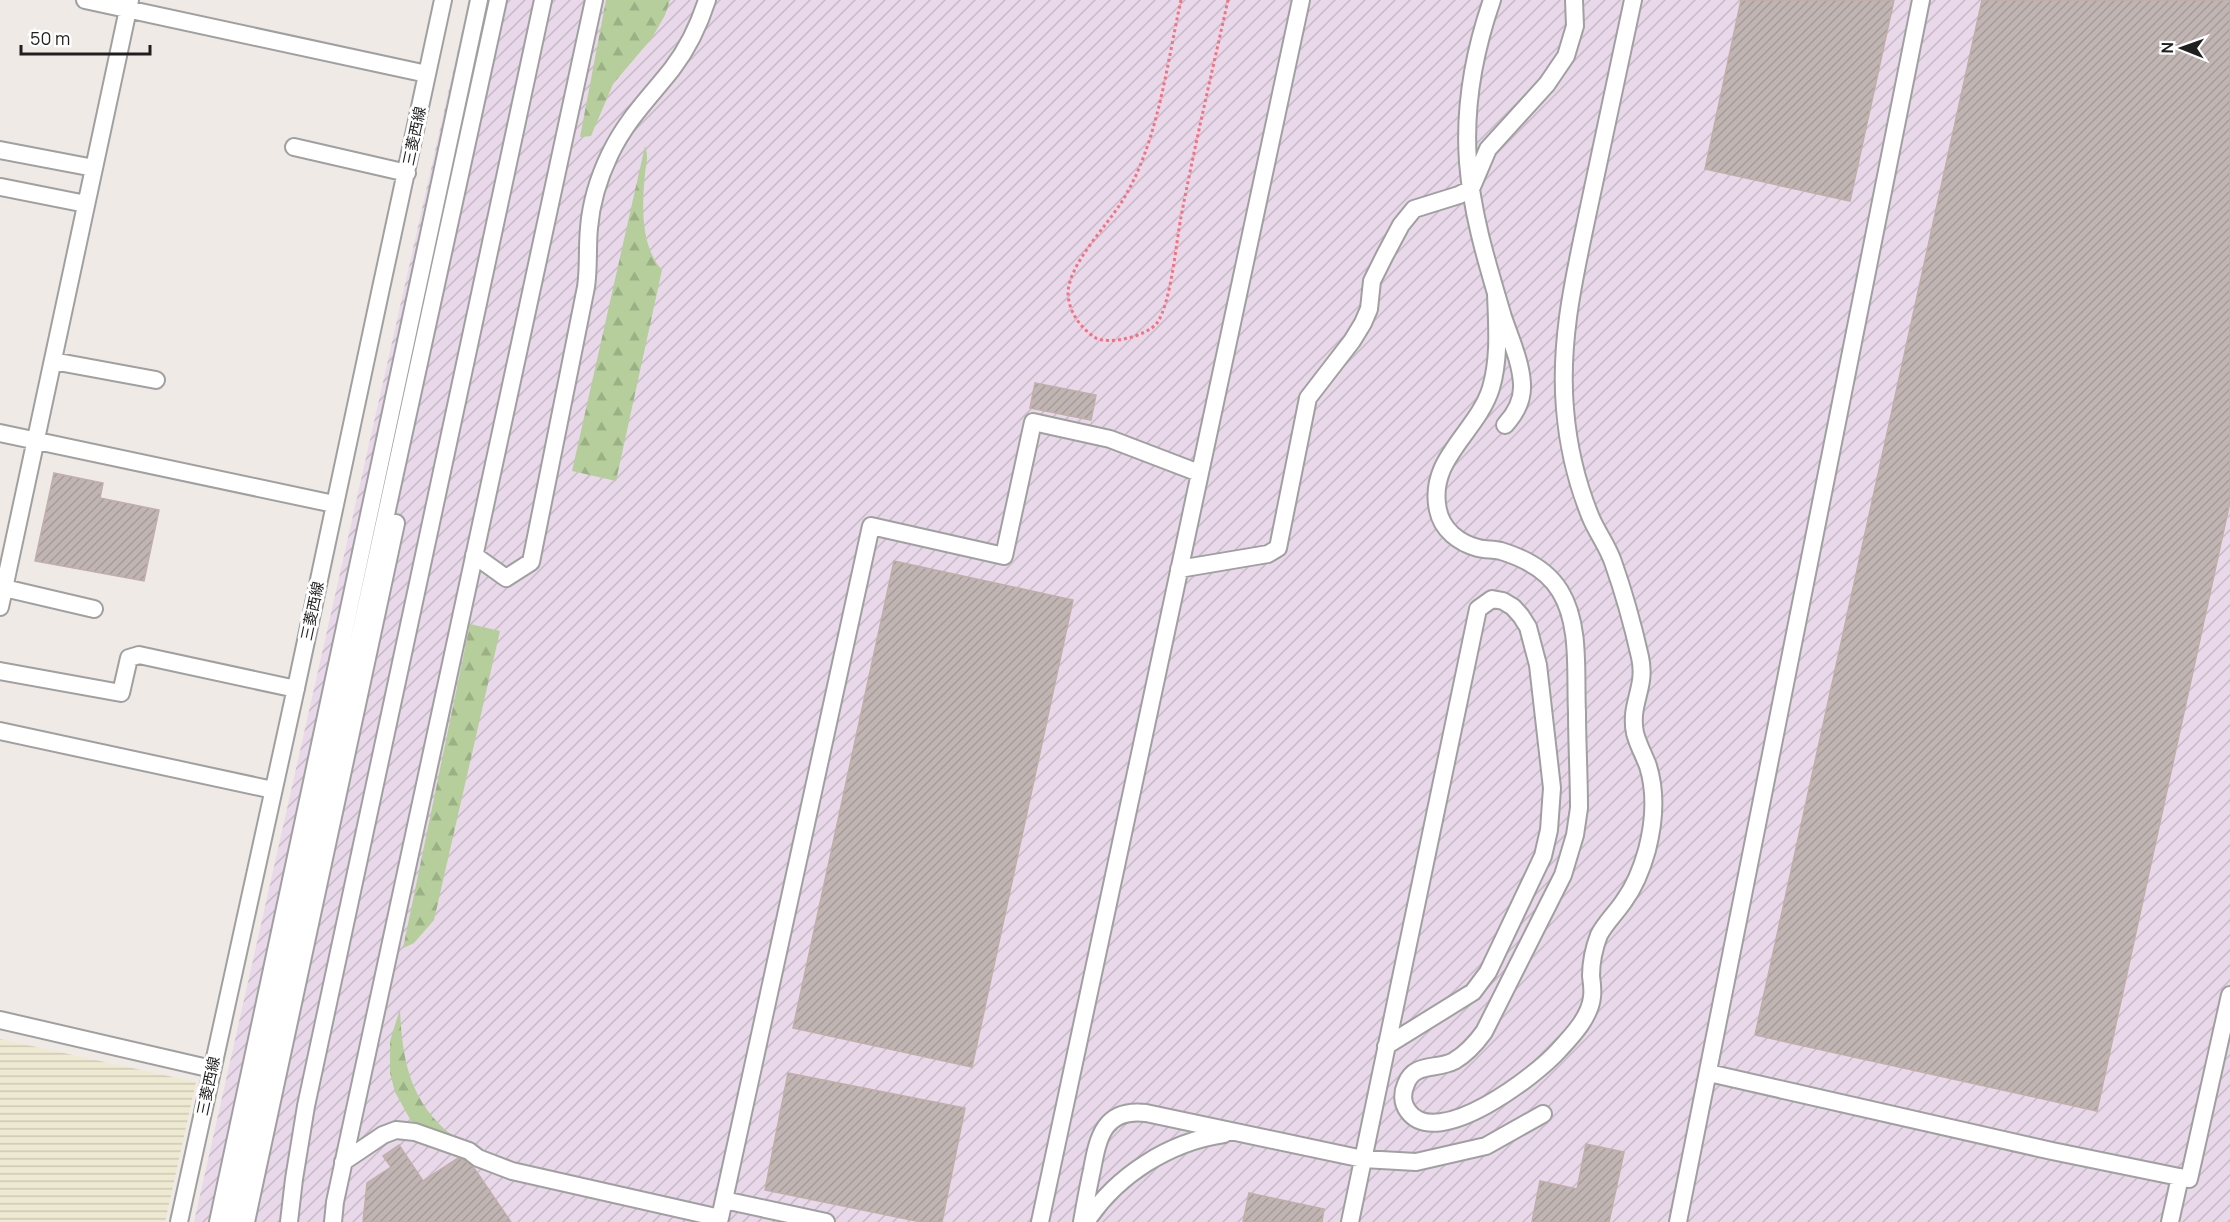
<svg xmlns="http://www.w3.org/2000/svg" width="2230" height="1222" font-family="Manrope,'Noto Sans JP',sans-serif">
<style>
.industrial{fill:url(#industrial-furrows)}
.farmland{fill:url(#farmland-rules)}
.forest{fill:url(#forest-firs)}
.building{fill:url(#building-hatch);stroke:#c1aea8;stroke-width:1.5}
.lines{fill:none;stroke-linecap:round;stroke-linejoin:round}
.minor-casing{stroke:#a0a0a0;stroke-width:20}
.path{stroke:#f7707f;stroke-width:3;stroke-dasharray:3 3;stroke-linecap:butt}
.minor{stroke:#fff;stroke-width:16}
.labels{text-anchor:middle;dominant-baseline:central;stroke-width:6;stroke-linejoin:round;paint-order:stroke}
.street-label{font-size:15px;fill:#1f1f1f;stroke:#fff}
</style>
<defs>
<pattern id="industrial-furrows" width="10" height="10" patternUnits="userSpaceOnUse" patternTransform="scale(1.5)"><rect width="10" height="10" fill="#e8d8e9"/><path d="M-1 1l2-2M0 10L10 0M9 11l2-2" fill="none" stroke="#c7b9c7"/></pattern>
<pattern id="farmland-rules" width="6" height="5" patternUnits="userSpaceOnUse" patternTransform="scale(1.5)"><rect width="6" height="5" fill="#eeead2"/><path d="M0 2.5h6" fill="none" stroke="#ccc8b4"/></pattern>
<pattern id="forest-firs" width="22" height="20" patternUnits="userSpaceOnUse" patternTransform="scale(1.5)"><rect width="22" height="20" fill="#b5ce9b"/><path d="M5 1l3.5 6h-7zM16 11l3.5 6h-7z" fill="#9bb085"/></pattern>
<pattern id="building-hatch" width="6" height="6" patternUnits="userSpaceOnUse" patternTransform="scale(1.5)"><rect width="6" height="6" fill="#c0b5b2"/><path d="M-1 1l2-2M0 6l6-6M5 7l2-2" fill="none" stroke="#a59b99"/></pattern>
</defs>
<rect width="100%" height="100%" fill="#f0eae6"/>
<path class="industrial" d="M469,0h1761v1222h-2036z"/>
<path class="farmland" d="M0,1039l196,43 -31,140h-165z"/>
<path class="forest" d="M606,0h64l-5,15 -13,23 -39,46 -22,52 -11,1z
M645,146c4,11 1,17 0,28 -3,30 -5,72 17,96l-46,211 -44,-10z
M470,624l30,7 -66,289 -20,23 -11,5z
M400,1009c2,51 10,94 53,127l-1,4 -41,-19 -16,-29 -5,-19v-32z"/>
<path class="building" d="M1741,0h153l-44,201 -145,-32z
M1982,0h248v502l-133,609 -342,-76z
M1035,383l61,12 -5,25 -61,-12z
M54,473l49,10 -3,15 59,12 -15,71 -109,-20z
M894,561l179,39 -101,467 -179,-39z
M788,1073l177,35 -23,114h-21l-156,-32z
M1586,1144l38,8 -15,70h-77l8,-41 37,8z
M399,1145l24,36 35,-23 6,2 10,8 37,54h-148l4,-39 24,-16 -8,-11z
M1249,1193l75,16 -2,13h-79z"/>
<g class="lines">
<g class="minor-casing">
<path id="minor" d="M85,0l342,74
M1492,0c-18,52 -28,107 -24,162 4,54 20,104 35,155 7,21 18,45 19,67 1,16 -6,29 -17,41
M294,147l113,26
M0,150l94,18
M1,187l85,17
M1496,293c1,32 4,64 -5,95 -14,45 -64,71 -53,122 4,20 21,33 40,38 8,2 15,1 23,3 23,7 46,19 59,40 21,34 15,83 17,121 0,32 2,64 2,96l-4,27 -12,40 -79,157c-8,11 -18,22 -30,29 -17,9 -40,1 -48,23 -4,9 -4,19 2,27 29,41 129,-36 151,-61 13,-14 31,-33 33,-53 1,-7 0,-14 -1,-21 0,-14 3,-28 8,-41 7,-13 17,-22 25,-34 11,-15 18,-33 23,-51 7,-27 9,-58 1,-84 -4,-11 -10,-21 -13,-33 -6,-30 12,-45 5,-76 -7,-31 -16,-64 -27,-95 -5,-15 -15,-28 -22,-44 -14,-34 -23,-72 -26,-109 -6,-70 10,-135 24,-202 15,-69 30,-138 44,-207
M53,361l103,19
M0,433l334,71
M474,555l32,23 25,-16 55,-275c3,-20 1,-39 3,-59 2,-25 10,-51 21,-74 17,-35 39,-56 62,-85 16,-21 27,-44 35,-69
M1179,569l89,-15 10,-6 30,-150 44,-57 11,-18 6,-14 3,-28 13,-26 16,-30 13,-16 45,-14 12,-6 17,-40 59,-65 19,-28 9,-30 -1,-26
M0,587l94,22
M0,607l130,-607
M0,671l121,22 8,-35 10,-3 157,34
M0,731l273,59
M0,1020l212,49
M1709,1073l343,78 137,28 41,-184
M343,1162l40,-27 13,-5 19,2 54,19 9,7 34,13 208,47 151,-692 133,30 29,-134 77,17 89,34
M724,1200l102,22
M179,1222c38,-178 79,-356 117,-534 49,-229 97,-459 147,-688
M218,1222l261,-1222
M232,1222l266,-1222
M246,1222l150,-699
M289,1222l5,-43 12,-73 237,-1106
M333,1222l2,-20 259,-1202
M1040,1222l261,-1222
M1082,1222c3,-17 6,-34 10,-52 6,-33 12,-62 54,-57l217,46 53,3 70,-16 57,-32
M1086,1222c31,-47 83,-80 138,-88
M1350,1222l128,-613 14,-10 11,2 10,6 8,9 7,11 10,38 14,123 -3,42 -6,26 -55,116 -15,20 -87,54
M1678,1222l243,-1222
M2170,1222l10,-45"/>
</g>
<path class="path" d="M1181,0c-15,68 -23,144 -60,203 -16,25 -51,60 -53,89 0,19 12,35 26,45 14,9 53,-1 63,-14 14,-20 19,-80 24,-106 14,-73 31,-145 47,-217"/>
<use href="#minor" class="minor"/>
</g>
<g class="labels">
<g class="street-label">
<text transform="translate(414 136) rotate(-78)">三菱西線</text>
<text transform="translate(312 611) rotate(-78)">三菱西線</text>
<text transform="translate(208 1086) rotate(-78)">三菱西線</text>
</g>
</g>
<g transform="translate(2182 48) rotate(271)" stroke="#ffffff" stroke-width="4.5" paint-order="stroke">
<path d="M0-4.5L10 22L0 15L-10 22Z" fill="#1f1f1f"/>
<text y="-9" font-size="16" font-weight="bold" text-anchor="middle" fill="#1f1f1f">N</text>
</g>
<path d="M21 45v9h129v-9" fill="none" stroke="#1f1f1f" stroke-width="3"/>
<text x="30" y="45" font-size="18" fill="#1f1f1f" stroke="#ffffff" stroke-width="4.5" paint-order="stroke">50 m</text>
</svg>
